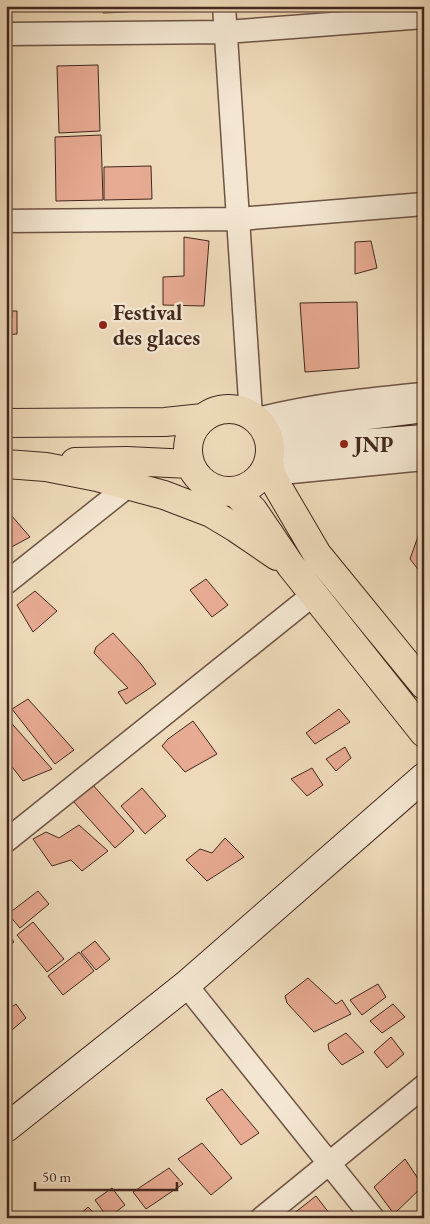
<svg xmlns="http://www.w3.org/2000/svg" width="430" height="1224" font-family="'EB Garamond',serif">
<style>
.building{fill:#e7aa92;stroke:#42271c}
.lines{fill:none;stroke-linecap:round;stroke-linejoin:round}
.street-casing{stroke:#6d5444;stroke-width:25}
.secondary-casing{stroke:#42271c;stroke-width:30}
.primary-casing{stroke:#42271c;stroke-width:30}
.street{stroke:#f4e7d2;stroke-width:22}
.secondary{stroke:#f4e7d2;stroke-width:28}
.primary{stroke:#eedaba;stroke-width:28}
.poi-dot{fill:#8f2418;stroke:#f4e7d2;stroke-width:2}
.labels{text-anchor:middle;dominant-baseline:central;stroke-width:5;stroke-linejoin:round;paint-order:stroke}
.poi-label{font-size:22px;font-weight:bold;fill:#42271c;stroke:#f4e7d2;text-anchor:start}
</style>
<rect width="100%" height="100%" fill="#eedaba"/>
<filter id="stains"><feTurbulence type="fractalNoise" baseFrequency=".004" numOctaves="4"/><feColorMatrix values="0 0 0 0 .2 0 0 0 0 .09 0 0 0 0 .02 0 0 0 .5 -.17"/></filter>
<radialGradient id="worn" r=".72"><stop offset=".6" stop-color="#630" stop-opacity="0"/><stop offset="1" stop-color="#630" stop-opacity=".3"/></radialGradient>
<path class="building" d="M102,6h25l1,6 -25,1z
M98,65l2,66 -41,2 -2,-67z
M101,135l2,65 -47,1 -1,-64z
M151,166l1,33 -48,1v-33z
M424,229v46l-3,1v-46z
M184,237l25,4 -5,65 -41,-1v-28l21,-1z
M371,241l6,27 -22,6v-32z
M357,302l2,66 -54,4 -5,-69z
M12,311h5v23l-11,1v-17h6z
M6,338h1v52h-1z
M11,515l19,22 -24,13v-32z
M421,528h3v49l-14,-18z
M206,579l22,26 -16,12 -22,-27z
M35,591l22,20 -24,21 -16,-27z
M113,633l28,31 15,20 -30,20 -8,-12 10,-4 -34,-35 2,-6z
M28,699l46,51 -19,14 -43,-55z
M339,709l11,13 -35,22 -9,-11z
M6,717l46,52 -29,12 -17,-22z
M193,721l24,33 -32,18 -23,-26 6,-7z
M345,747l6,11 -15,13 -10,-12z
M312,768l11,17 -16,11 -16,-17z
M92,784l42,47 -19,17 -42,-47z
M142,788l24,28 -21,18 -24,-28z
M79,825l29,26 -26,20 -11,-11 -19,6 -19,-27 13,-7 13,6z
M225,838l19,19 -37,24 -21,-21 14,-11 12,4z
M38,891l11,13 -29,24 -12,-14z
M33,922l31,37 -17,13 -30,-37z
M6,931l8,11 -8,6z
M95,941l15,18 -14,11 -15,-18z
M79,952l15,19 -31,24 -15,-19z
M308,978l28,26 6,-4 9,14 -37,18 -27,-29 -2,-7z
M378,984l8,13 -24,18 -12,-15z
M16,1004l10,14 -14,12 -6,-7v-12z
M393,1004l12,13 -23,16 -12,-12z
M346,1033l18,19 -22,13 -13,-15 -1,-6z
M391,1037l13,17 -17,14 -13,-16z
M222,1089l37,44 -18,12 -35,-46z
M202,1143l30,35 -21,17 -33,-36z
M405,1159l18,27 -29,28 -20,-27z
M169,1168l14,16 -37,25 -13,-17z
M112,1188l13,17 -17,13 -13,-18z
M316,1196l17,22h-45z
M88,1207l11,11h-23z"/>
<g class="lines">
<g class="street-casing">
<path id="street" d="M224,6l27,410
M6,34l220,-2 198,-15
M6,221l233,-2 185,-15
M262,418c53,-13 107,-19 162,-24
M271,474l153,-15
M6,583l122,-97
M6,841l308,-247
M186,985l187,233
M262,1218l162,-132"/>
</g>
<g class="secondary-casing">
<path id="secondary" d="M264,428l160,-20
M270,451l154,-12
M6,1128l180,-143 238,-208"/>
</g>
<g class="primary-casing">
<path id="primary" d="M188 450a41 41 0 1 1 82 0a41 41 0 1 1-82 0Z
M6,423l159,-1 38,-4
M269,459l2,15 5,10 41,70 107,131
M75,462l52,-1 63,3
M6,464l40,3 51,10 67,18 47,18 25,15 41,28
M229,492l7,1 17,17 38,56 133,167"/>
</g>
<use href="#street" class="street"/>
<use href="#secondary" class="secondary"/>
<use href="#primary" class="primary"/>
</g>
<g class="poi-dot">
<circle cx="103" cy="325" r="5"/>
<circle cx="344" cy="444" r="5"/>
</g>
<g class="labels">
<g class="poi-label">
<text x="113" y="312">Festival<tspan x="113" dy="25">des glaces</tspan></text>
<text x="354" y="444">JNP</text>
</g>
</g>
<rect width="430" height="1224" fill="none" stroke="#eedaba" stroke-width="25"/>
<rect x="8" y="8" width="415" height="1209" fill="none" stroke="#42271c" stroke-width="2.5"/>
<rect x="12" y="12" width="405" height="1199" fill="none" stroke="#42271c"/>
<path d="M35 1182v8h142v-8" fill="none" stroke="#42271c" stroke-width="2.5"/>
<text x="42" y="1182" font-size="15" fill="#42271c" stroke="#f4e7d2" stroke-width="4" paint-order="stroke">50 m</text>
<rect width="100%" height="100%" filter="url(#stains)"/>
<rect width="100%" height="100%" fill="url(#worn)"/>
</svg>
